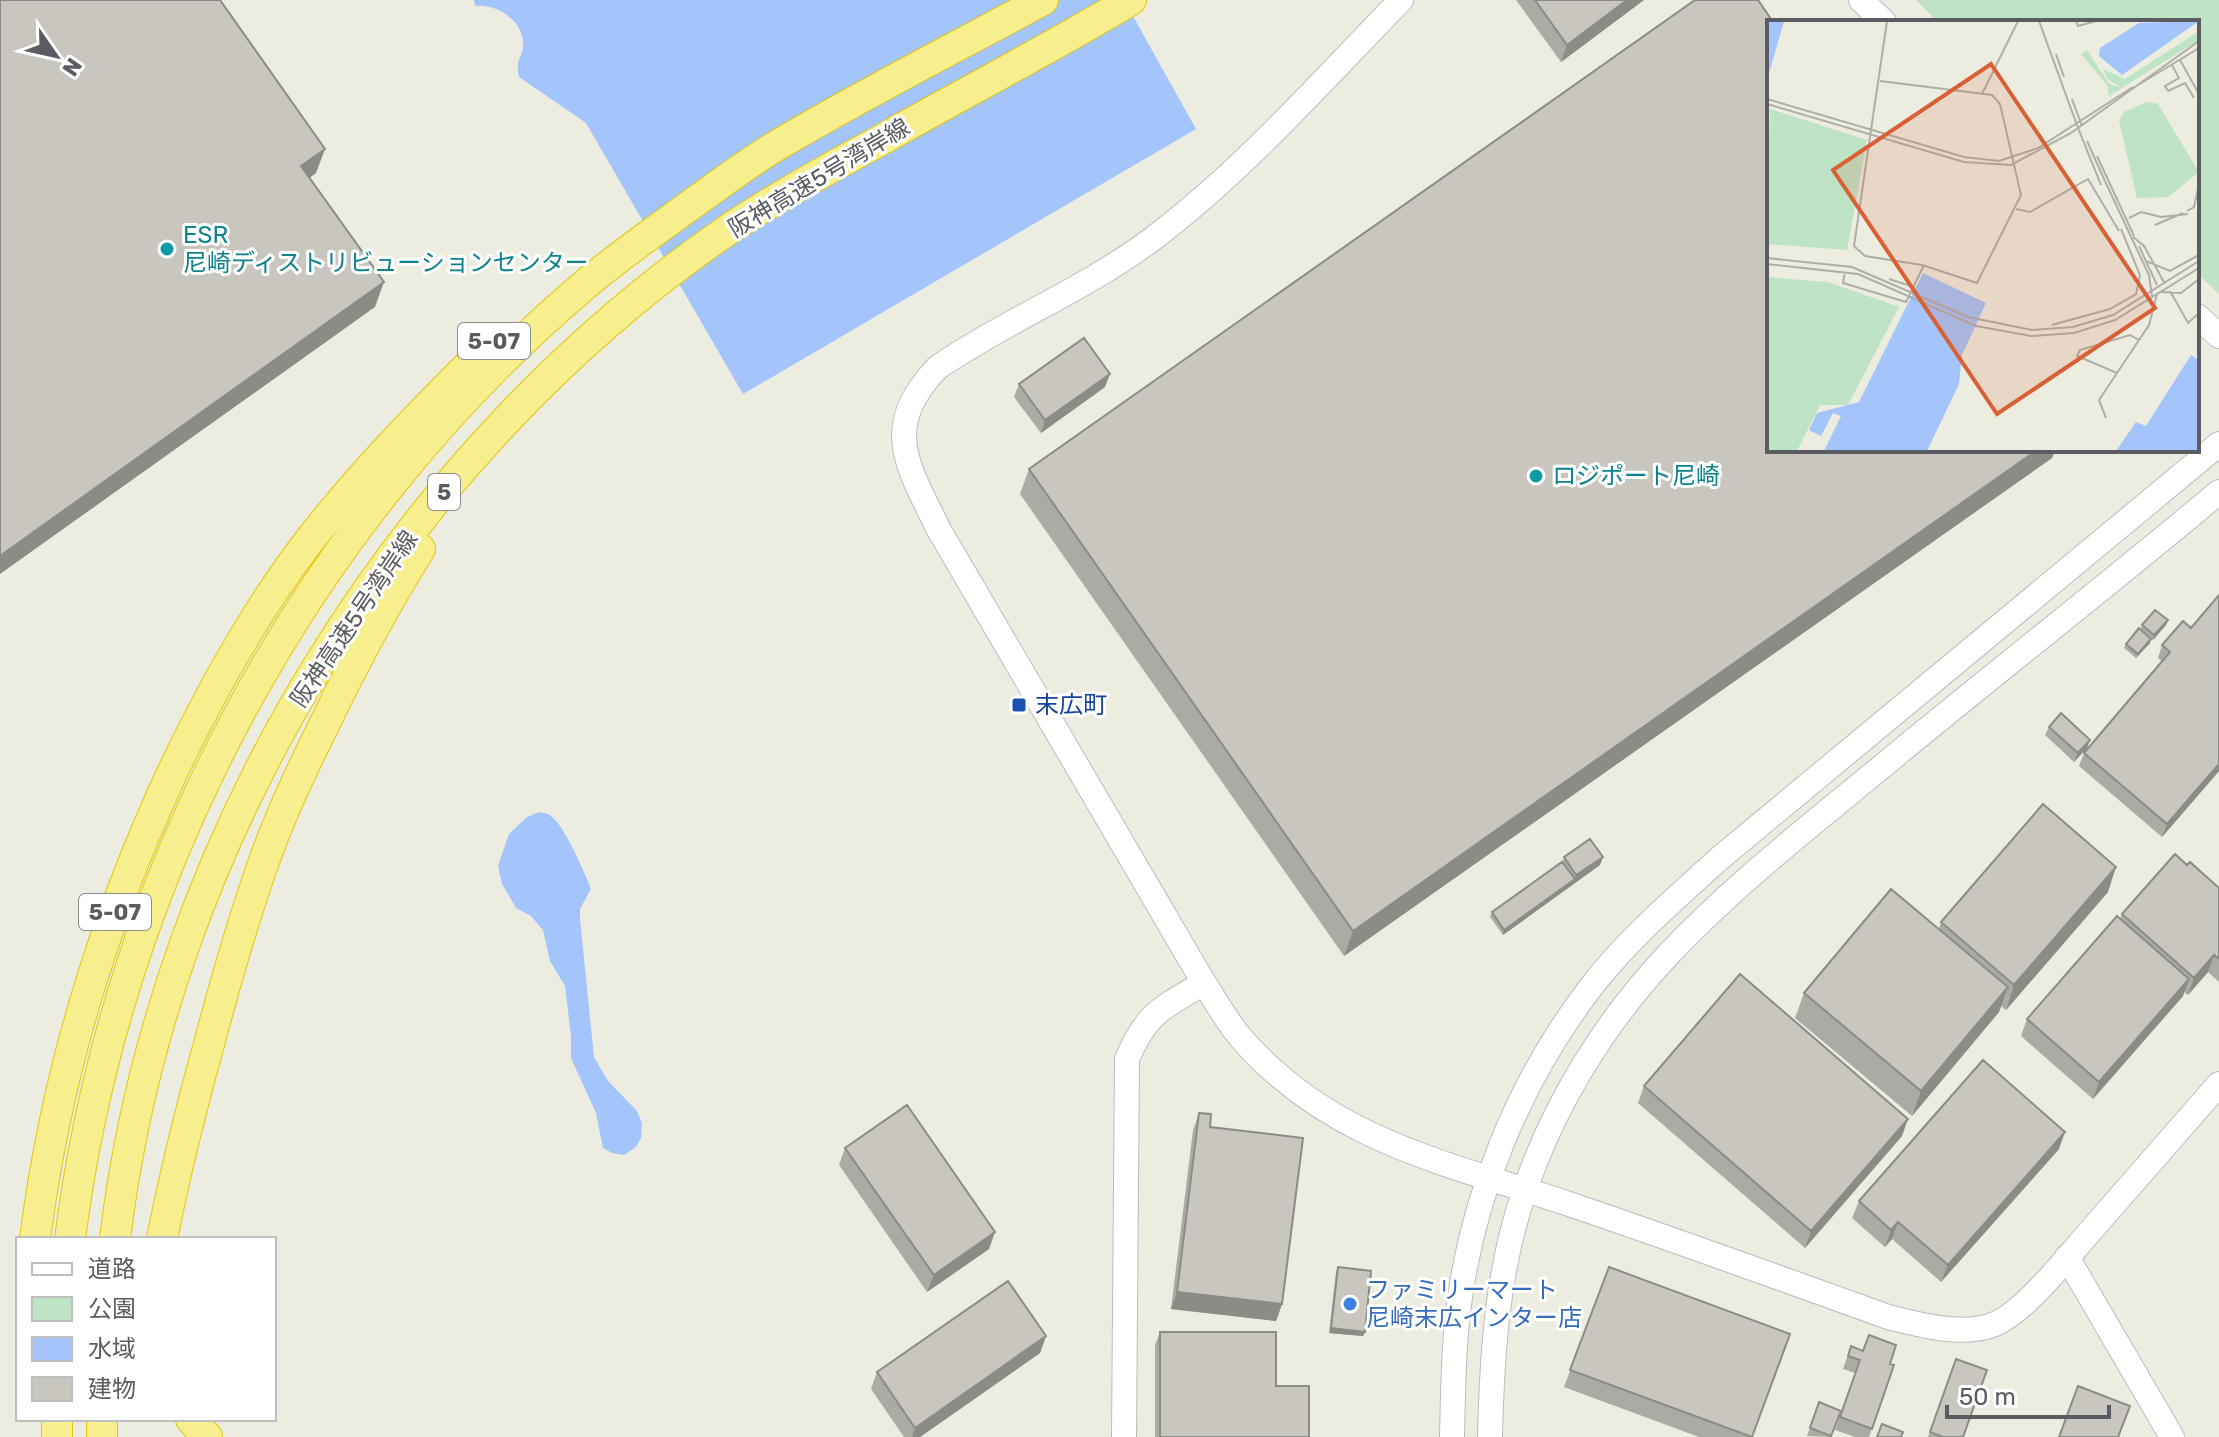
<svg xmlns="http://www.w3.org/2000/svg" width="2219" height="1437" font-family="Rubik,'Noto Sans JP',sans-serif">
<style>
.green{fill:#bfe3c5}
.water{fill:#a3c5fb}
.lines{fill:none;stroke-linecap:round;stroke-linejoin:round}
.secondary-casing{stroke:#babcc2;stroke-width:26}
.highway-casing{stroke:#e3c60b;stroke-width:32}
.secondary{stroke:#fff;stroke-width:24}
.highway{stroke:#f7ef8d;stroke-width:30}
.highway-bridge-casing{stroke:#e3c60b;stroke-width:32;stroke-linecap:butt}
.highway-bridge{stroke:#f7ef8d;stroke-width:30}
.wall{fill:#acaaa4}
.shaded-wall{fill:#8c8b86}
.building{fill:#c8c6bf;stroke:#8c8b86;stroke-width:2}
.culture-dot{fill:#0f9aa8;stroke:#fff;stroke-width:3}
.transit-dot{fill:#1a4fb4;stroke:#fff;stroke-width:3}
.shop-dot{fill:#3f7fe0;stroke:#fff;stroke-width:3}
.labels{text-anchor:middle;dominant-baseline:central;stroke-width:6;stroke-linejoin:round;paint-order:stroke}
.shield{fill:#fff;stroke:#8c8d91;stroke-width:2}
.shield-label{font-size:22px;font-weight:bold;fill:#5a5c62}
.street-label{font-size:24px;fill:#5a5c62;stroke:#fff}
.culture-label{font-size:24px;fill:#0d838f;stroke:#fff;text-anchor:start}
.transit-label{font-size:24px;fill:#164399;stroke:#fff;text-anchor:start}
.shop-label{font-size:24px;fill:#366cbe;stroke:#fff;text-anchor:start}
.inset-road{fill:none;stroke:#aeaeaa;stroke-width:2}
.view{fill:#d96035;fill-opacity:0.15;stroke:#d96035;stroke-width:4}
.inset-edge{fill:none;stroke:#5a5c62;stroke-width:4}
</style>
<rect width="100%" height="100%" fill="#ecece1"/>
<path class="green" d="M1916,0h303v294l-22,-21v-251h-259z"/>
<path class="water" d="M474,0h650l72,129 -453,265 -157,-271 -67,-46c-4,-20 3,-17 4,-31 2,-25 -27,-43 -48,-40z
M539,812c4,1 9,1 12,4 13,9 34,57 40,73l-11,20v10l14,138 14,24 29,30 5,12 -1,15 -5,9 -12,8 -12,-2 -9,-5 -7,-35 -25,-55v-22l-6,-50 -15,-25 -7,-31 -12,-14 -15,-8 -14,-24 -4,-18 11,-32 18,-17z"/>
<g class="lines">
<g class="secondary-casing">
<path id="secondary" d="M1401,0c-81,83 -157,170 -250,240 -67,50 -146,81 -214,128 -57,60 -29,98 2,162l265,453c12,18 23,39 37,55 90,104 208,125 331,167 106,36 211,74 316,112 31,8 76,20 107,7 30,-13 70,-64 92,-89 44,-50 88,-101 132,-151
M1861,0l23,22
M2197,316l22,20
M2067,1257l105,180
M1124,1437l3,-378c20,-47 35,-51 77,-76
M1452,1437c1,-39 1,-77 5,-115 12,-120 61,-240 134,-335 37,-48 84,-88 129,-129l499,-414
M1490,1437c2,-83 7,-168 35,-247 29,-86 80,-168 142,-234 65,-69 139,-127 212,-187 112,-93 228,-183 340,-277"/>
</g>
<g class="highway-casing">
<path id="highway" d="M35,1239c21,-164 67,-314 136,-464 38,-80 81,-159 135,-230 49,-64 106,-123 163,-180
M70,1239c46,-364 231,-712 510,-950 33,-29 70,-54 105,-80 34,-24 67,-50 103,-70 83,-49 170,-93 255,-139
M115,1239c48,-402 286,-787 620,-1014 47,-31 96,-58 146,-85 83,-47 168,-91 250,-140
M162,1239c13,-66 29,-130 47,-195 17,-64 35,-128 58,-191 16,-44 36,-86 57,-128 29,-60 60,-119 96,-176
M191,1419l16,18
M102,1437v-18"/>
</g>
<use href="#secondary" class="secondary"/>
<use href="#highway" class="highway"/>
<g class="highway-bridge-casing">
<path id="highway-bridge" d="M57,1437v-18"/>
</g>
<use href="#highway-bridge" class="highway-bridge"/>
</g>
<path class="wall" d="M1516,0h128l-83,62z
M1019,384l86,3 -64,46 -27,-36z
M1769,450h286l-3,8 -708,498 -324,-462 9,-25z
M2219,595v176l-57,66 -83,-71 5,-13 78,-92 -4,-3 4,-13 29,-17z
M2168,620l-2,5 -13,15 -12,-11 1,-4z
M2150,643l-14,15 -12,-10 2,-4z
M2049,727l41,13 -3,8 -13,14 -29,-27z
M1564,857l36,8 -97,70 -13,-18 2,-5 70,-50z
M2187,865l32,23v94l-11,-10 -20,23 -4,-3 -1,4 -90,103 -72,-63 6,-17 93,-100 2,-5z
M2108,892l-102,118 -5,-4 -2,6 -87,104 -117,-98 9,-25 135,-64 2,-7z
M1644,1086l258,50 -97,112 -167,-145z
M1199,1113l11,14 72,177 -6,17 -105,-12 22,-179z
M845,1148l144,101 -62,43 -88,-127z
M2059,1149l-118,133 -49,-43 -7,8 -33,-29 7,-17z
M1338,1267l27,65 -2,4 -34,-3 7,-61z
M1609,1267l143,170h-53l-135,-50z
M1160,1332l116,54 33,51h-154v-92z
M1046,1336l-6,17 -120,84h-16l-33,-48 6,-17z
M1851,1346l12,5 31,14 -25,72h-14l-20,-7 20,-57 -12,-4z
M1819,1402l22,9 -10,26 -24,-1z
M1930,1432l33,5h-35z"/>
<path class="shaded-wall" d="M1627,0h17l-83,62 6,-17z
M325,149l-9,24 -24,18 9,-25z
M384,282l-9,25 -375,267v-18z
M1110,374l-5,13 -64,46 4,-13z
M2037,450h18l-3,8 -708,498 9,-25z
M2168,620l-2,5 -13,15 1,-5z
M2151,639l-1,4 -14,15 2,-4z
M2090,740l-3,8 -13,14 4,-9z
M2219,764v7l-57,66 5,-13z
M1603,857l-3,8 -97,70 1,-5 71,-51 1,-4z
M2116,867l-8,25 -102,118 8,-25z
M2214,955l-6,17 -20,23 6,-17z
M2189,979l-6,17 -90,103 6,-17z
M2008,987l-9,25 -87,104 9,-25z
M1908,1119l-6,17 -97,112 6,-17z
M2065,1132l-6,17 -118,133 7,-17z
M1898,1222l-6,17 -7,8 6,-17z
M995,1232l-6,17 -62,43 7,-17z
M1177,1292l105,12 -6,17 -105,-12z
M1331,1328l34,4 -2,4 -34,-3z
M1046,1336l-6,17 -120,84h-8l3,-9z"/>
<path class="building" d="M0,0h220l105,149 -24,17 83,116 -384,274z
M1535,0h92l-60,45z
M1695,0h63l15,22h-4v428h268l-684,481 -324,-462z
M1084,338l26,36 -65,46 -26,-36z
M2219,595v169l-52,60 -83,-71 86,-101 -8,-7 21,-24 8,7z
M2155,610l13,10 -14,15 -12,-10z
M2139,628l12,11 -13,15 -12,-10z
M2061,713l29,27 -12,13 -29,-26z
M2043,804l73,63 -102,118 -73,-63z
M1590,839l13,18 -27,18 -12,-18z
M2175,854l12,11 3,-3 29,26v71l-5,-4 -20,23 -72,-64z
M1562,862l13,17 -71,51 -12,-18z
M1891,889l117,98 -87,104 -117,-98z
M2117,916l72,63 -90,103 -72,-63z
M1740,974l168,145 -97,112 -167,-145z
M1983,1060l82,72 -117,133 -50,-43 -7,8 -32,-29z
M907,1105l88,127 -61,43 -89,-127z
M1199,1113l12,1 -1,13 93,11 -21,166 -105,-12z
M1338,1267l33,4 -6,61 -34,-4z
M1609,1267l181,67 -38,103 -182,-67z
M1008,1281l38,55 -131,92 -38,-56z
M1160,1332h116v54h33v51h-149z
M1869,1335l27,10 -6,19 4,1 -22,64 -32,-12 20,-57 -12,-4 3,-10 12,5z
M1956,1359l31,11 -24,67h-20l-13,-5z
M2078,1386l52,20 -12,31h-59z
M1819,1402l22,9 -10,25 -21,-8z
M1882,1424l21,8 -2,5h-24z"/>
<g class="culture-dot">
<circle cx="167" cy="249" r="8"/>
<circle cx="1536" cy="476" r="8"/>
</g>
<rect class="transit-dot" x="1011" y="697" width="16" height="16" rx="4"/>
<circle class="shop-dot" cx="1350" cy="1304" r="8"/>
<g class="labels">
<g class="shield">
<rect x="458" y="323" width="72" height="36" rx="6"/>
<rect x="428" y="474" width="32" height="36" rx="6"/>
<rect x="79" y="894" width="72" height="36" rx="6"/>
</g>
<g class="shield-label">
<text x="494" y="341">5-07</text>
<text x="444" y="492">5</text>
<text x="115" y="912">5-07</text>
</g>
<g class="street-label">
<text transform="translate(819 178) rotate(-31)">阪神高速5号湾岸線</text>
<text transform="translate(354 619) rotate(-56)">阪神高速5号湾岸線</text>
</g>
<g class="culture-label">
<text x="183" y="235">ESR<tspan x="183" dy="28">尼崎ディストリビューションセンター</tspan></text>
<text x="1552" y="476">ロジポート尼崎</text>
</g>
<g class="transit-label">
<text x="1035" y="705">末広町</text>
</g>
<g class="shop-label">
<text x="1366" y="1290">ファミリーマート<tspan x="1366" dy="28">尼崎末広インター店</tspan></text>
</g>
</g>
<g transform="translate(1767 20)">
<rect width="432" height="432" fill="#ecece1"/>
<path d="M432,11v9l-90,56 -2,-11 -26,-31 6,-4 22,34 12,3 -14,-8 -4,-10 22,10zM380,82l11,2 41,68 -31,25 -31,1 -18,-78 5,-8zM3,89l97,31 -20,110 -80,-6zM0,257l61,5 71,25 -51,98h-28l-23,46h-30z" fill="#bfe3c5"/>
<path d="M0,1h17l-17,59zM432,1l-77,54 -23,-19 1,-8 39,-25zM156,253l63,30 -24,52 -3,29 -32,67h-103l17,-35 -8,-3 -12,23 -12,-6 8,-17 42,-11zM424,335l8,5v91h-83l20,-29 10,4z" fill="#a3c5fb"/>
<path class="inset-road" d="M272,1l39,107M309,1l2,5 18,-5M289,34l8,23M413,40l19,34M113,61l112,14 8,9 21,91 -44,88 -55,-18 -57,-9 -11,-10 33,-225M371,65l61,-37M401,71l-3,-5 14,-8 -7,-13M401,71l17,-8 9,15M215,74l36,-73M0,79l197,58 35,4 39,-13 95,-61M305,79l10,27M0,84l197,58 47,3 60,-32 128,-92M311,108l23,57M320,121l17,38M330,136l37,80M336,157l46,98 3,21M249,189l14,3 58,-33 31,52M420,191l7,-4 5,-23M362,198l12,-6 20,5 27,-3M388,205l28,-12M366,217l11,9 21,38M372,226l18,39M0,238l85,9 116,50 64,13 41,-3 40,-12 86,-54M379,241l24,10 29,-16M0,244l91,10 118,52 55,10 43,-3 41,-13 84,-52M78,252l-2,11 63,19 18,-37M122,259l25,8M403,271l18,32 11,-10M394,272l20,1 18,-14M285,305l58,-16 26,-15 4,-19 -19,-46M350,353l-40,-17 3,-6 50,-15 9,5M339,398l-7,-18 50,-75 8,-31"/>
<path class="view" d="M224,44l164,244 -158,106 -164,-244z"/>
<rect width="432" height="432" class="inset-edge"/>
</g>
<rect x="16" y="1237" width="260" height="184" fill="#ffffff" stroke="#bdbec0" stroke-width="2"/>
<rect x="32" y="1263" width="40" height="12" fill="#ffffff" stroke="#bdbec0" stroke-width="2"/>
<text x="88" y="1277" font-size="24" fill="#5a5c62">道路</text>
<rect x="32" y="1297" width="40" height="24" fill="#bfe3c5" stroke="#bdbec0" stroke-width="2"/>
<text x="88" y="1317" font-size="24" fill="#5a5c62">公園</text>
<rect x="32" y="1337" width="40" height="24" fill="#a3c5fb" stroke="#bdbec0" stroke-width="2"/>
<text x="88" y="1357" font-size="24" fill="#5a5c62">水域</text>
<rect x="32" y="1377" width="40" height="24" fill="#c8c6bf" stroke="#bdbec0" stroke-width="2"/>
<text x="88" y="1397" font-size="24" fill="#5a5c62">建物</text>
<g transform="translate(56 56) rotate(124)" stroke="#ffffff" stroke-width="6" paint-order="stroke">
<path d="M0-6L14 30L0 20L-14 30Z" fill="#5a5c62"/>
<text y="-12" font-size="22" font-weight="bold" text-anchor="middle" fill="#5a5c62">N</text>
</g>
<path d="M1947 1405v12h162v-12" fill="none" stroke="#5a5c62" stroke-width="4"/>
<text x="1959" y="1405" font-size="24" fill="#5a5c62" stroke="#ffffff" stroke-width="6" paint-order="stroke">50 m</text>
</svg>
